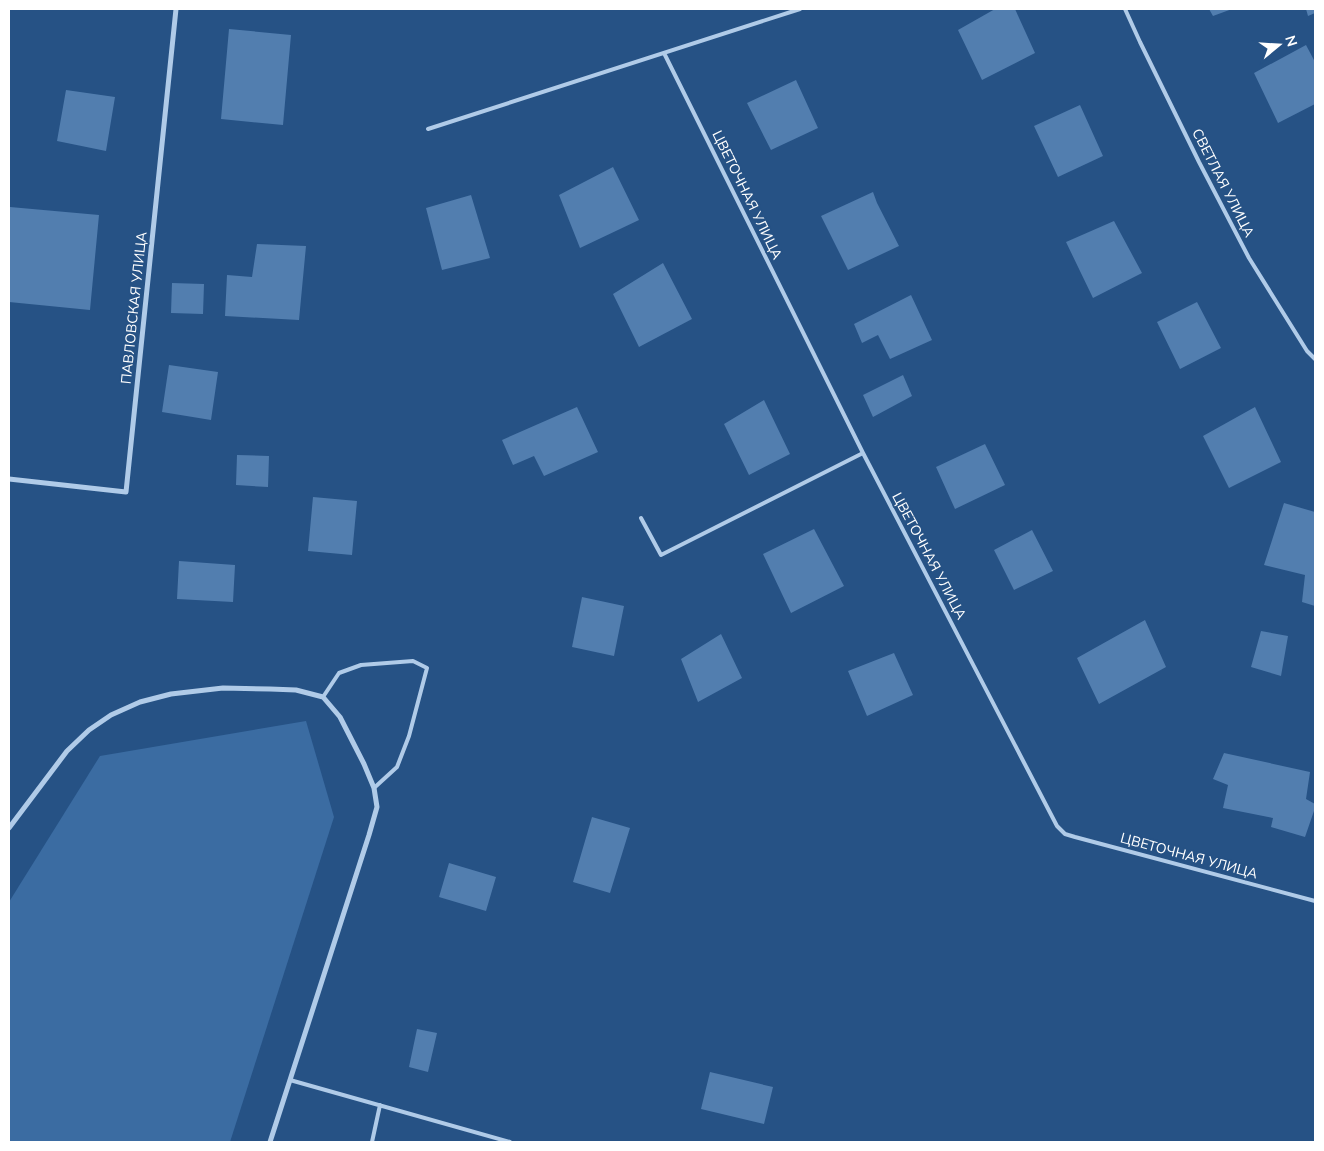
<svg xmlns="http://www.w3.org/2000/svg" width="1324" height="1151" font-family="'Nunito Sans',sans-serif">
<style>
.green{fill:#3b6ca2}
.building{fill:#527eaf}
.lines{fill:none;stroke-linecap:round;stroke-linejoin:round}
.lane{stroke:#b0cbe8;stroke-width:4}
.street{stroke:#b0cbe8;stroke-width:5}
.labels{text-anchor:middle;dominant-baseline:central;stroke-width:4;stroke-linejoin:round;paint-order:stroke}
.street-label{font-size:14px;fill:#fff;stroke:#265285}
</style>
<rect width="100%" height="100%" fill="#265285"/>
<path class="green" d="M306,721l28,96 -104,325h-221v-240l91,-146z"/>
<path class="building" d="M995,9h20l20,44 -53,27 -24,-50z
M1209,9h23l-19,7z
M1306,9h9v4l-7,3z
M229,29l62,6 -8,90 -62,-6z
M1306,45l9,17v42l-37,19 -24,-50z
M796,80l22,48 -47,22 -24,-47z
M66,90l49,7 -9,54 -49,-10z
M1080,105l23,51 -45,21 -24,-51z
M613,167l26,53 -59,28 -21,-53z
M873,192l4,11 22,43 -51,24 -27,-54z
M471,195l19,63 -48,12 -16,-62z
M10,207l89,8 -9,95 -81,-8v-81z
M1114,221l28,52 -49,25 -27,-56z
M257,244l49,2 -7,74 -74,-4 2,-41 25,2z
M663,263l29,56 -53,28 -26,-53z
M172,283l32,1 -1,30 -32,-1z
M911,295l21,45 -42,19 -12,-24 -16,8 -8,-19z
M1197,302l24,46 -41,21 -23,-47z
M169,365l49,7 -7,48 -49,-8z
M903,375l9,21 -39,21 -10,-22z
M764,400l26,54 -41,21 -25,-51z
M577,407l21,45 -54,24 -10,-20 -21,9 -11,-25z
M1255,407l26,55 -52,26 -26,-52z
M985,444l20,41 -50,24 -19,-42z
M237,455l32,1 -1,31 -32,-2z
M313,497l44,4 -5,54 -44,-4z
M1284,503l31,9v94l-13,-4 3,-27 -41,-10z
M814,529l30,57 -53,27 -28,-59z
M1032,530l21,41 -39,19 -20,-40z
M179,561l56,4 -2,37 -56,-3z
M582,597l42,9 -10,50 -42,-9z
M1145,620l21,47 -67,37 -22,-46z
M1261,631l27,5 -7,40 -30,-9z
M721,634l21,44 -44,24 -17,-43z
M894,653l19,42 -46,21 -19,-45z
M1224,753l86,19 -4,27 9,5v4l-10,29 -34,-10 2,-9 -50,-10 5,-23 -15,-6z
M592,817l38,11 -20,65 -37,-11z
M449,863l47,14 -10,34 -47,-14z
M417,1029l20,4 -9,39 -19,-5z
M710,1072l63,15 -9,37 -63,-15z"/>
<g class="lines">
<path class="lane" d="M1125,9l15,33 59,120 50,96 58,93 8,8
M664,53l199,400 194,373 8,8 10,3 240,64
M428,129l372,-120
M641,518l20,37 202,-102
M323,697l16,-24 22,-8 52,-4 14,7 -18,68 -12,31 -23,21
M290,1080l220,62
M372,1142l8,-37"/>
<path class="street" d="M9,479l117,13 50,-483
M9,828l58,-77 22,-21 22,-15 29,-13 31,-8 52,-6 47,1 26,1 27,7 17,20 24,47 10,24 3,19 -8,28 -99,307"/>
</g>
<g class="labels">
<g class="street-label">
<text transform="translate(1223 183) rotate(63)">СВЕТЛАЯ УЛИЦА</text>
<text transform="translate(747 195) rotate(64)">ЦВЕТОЧНАЯ УЛИЦА</text>
<text transform="translate(134 308) rotate(-84)">ПАВЛОВСКАЯ УЛИЦА</text>
<text transform="translate(929 556) rotate(62)">ЦВЕТОЧНАЯ УЛИЦА</text>
<text transform="translate(1189 856) rotate(15)">ЦВЕТОЧНАЯ УЛИЦА</text>
</g>
</g>
<rect width="1324" height="1151" fill="none" stroke="#ffffff" stroke-width="20"/>
<g transform="translate(1279 45) rotate(72)" stroke="#265285" stroke-width="4" paint-order="stroke">
<path d="M0-4L9 19L0 12L-9 19Z" fill="#ffffff"/>
<text y="-8" font-size="14" font-weight="bold" text-anchor="middle" fill="#ffffff">N</text>
</g>
</svg>
